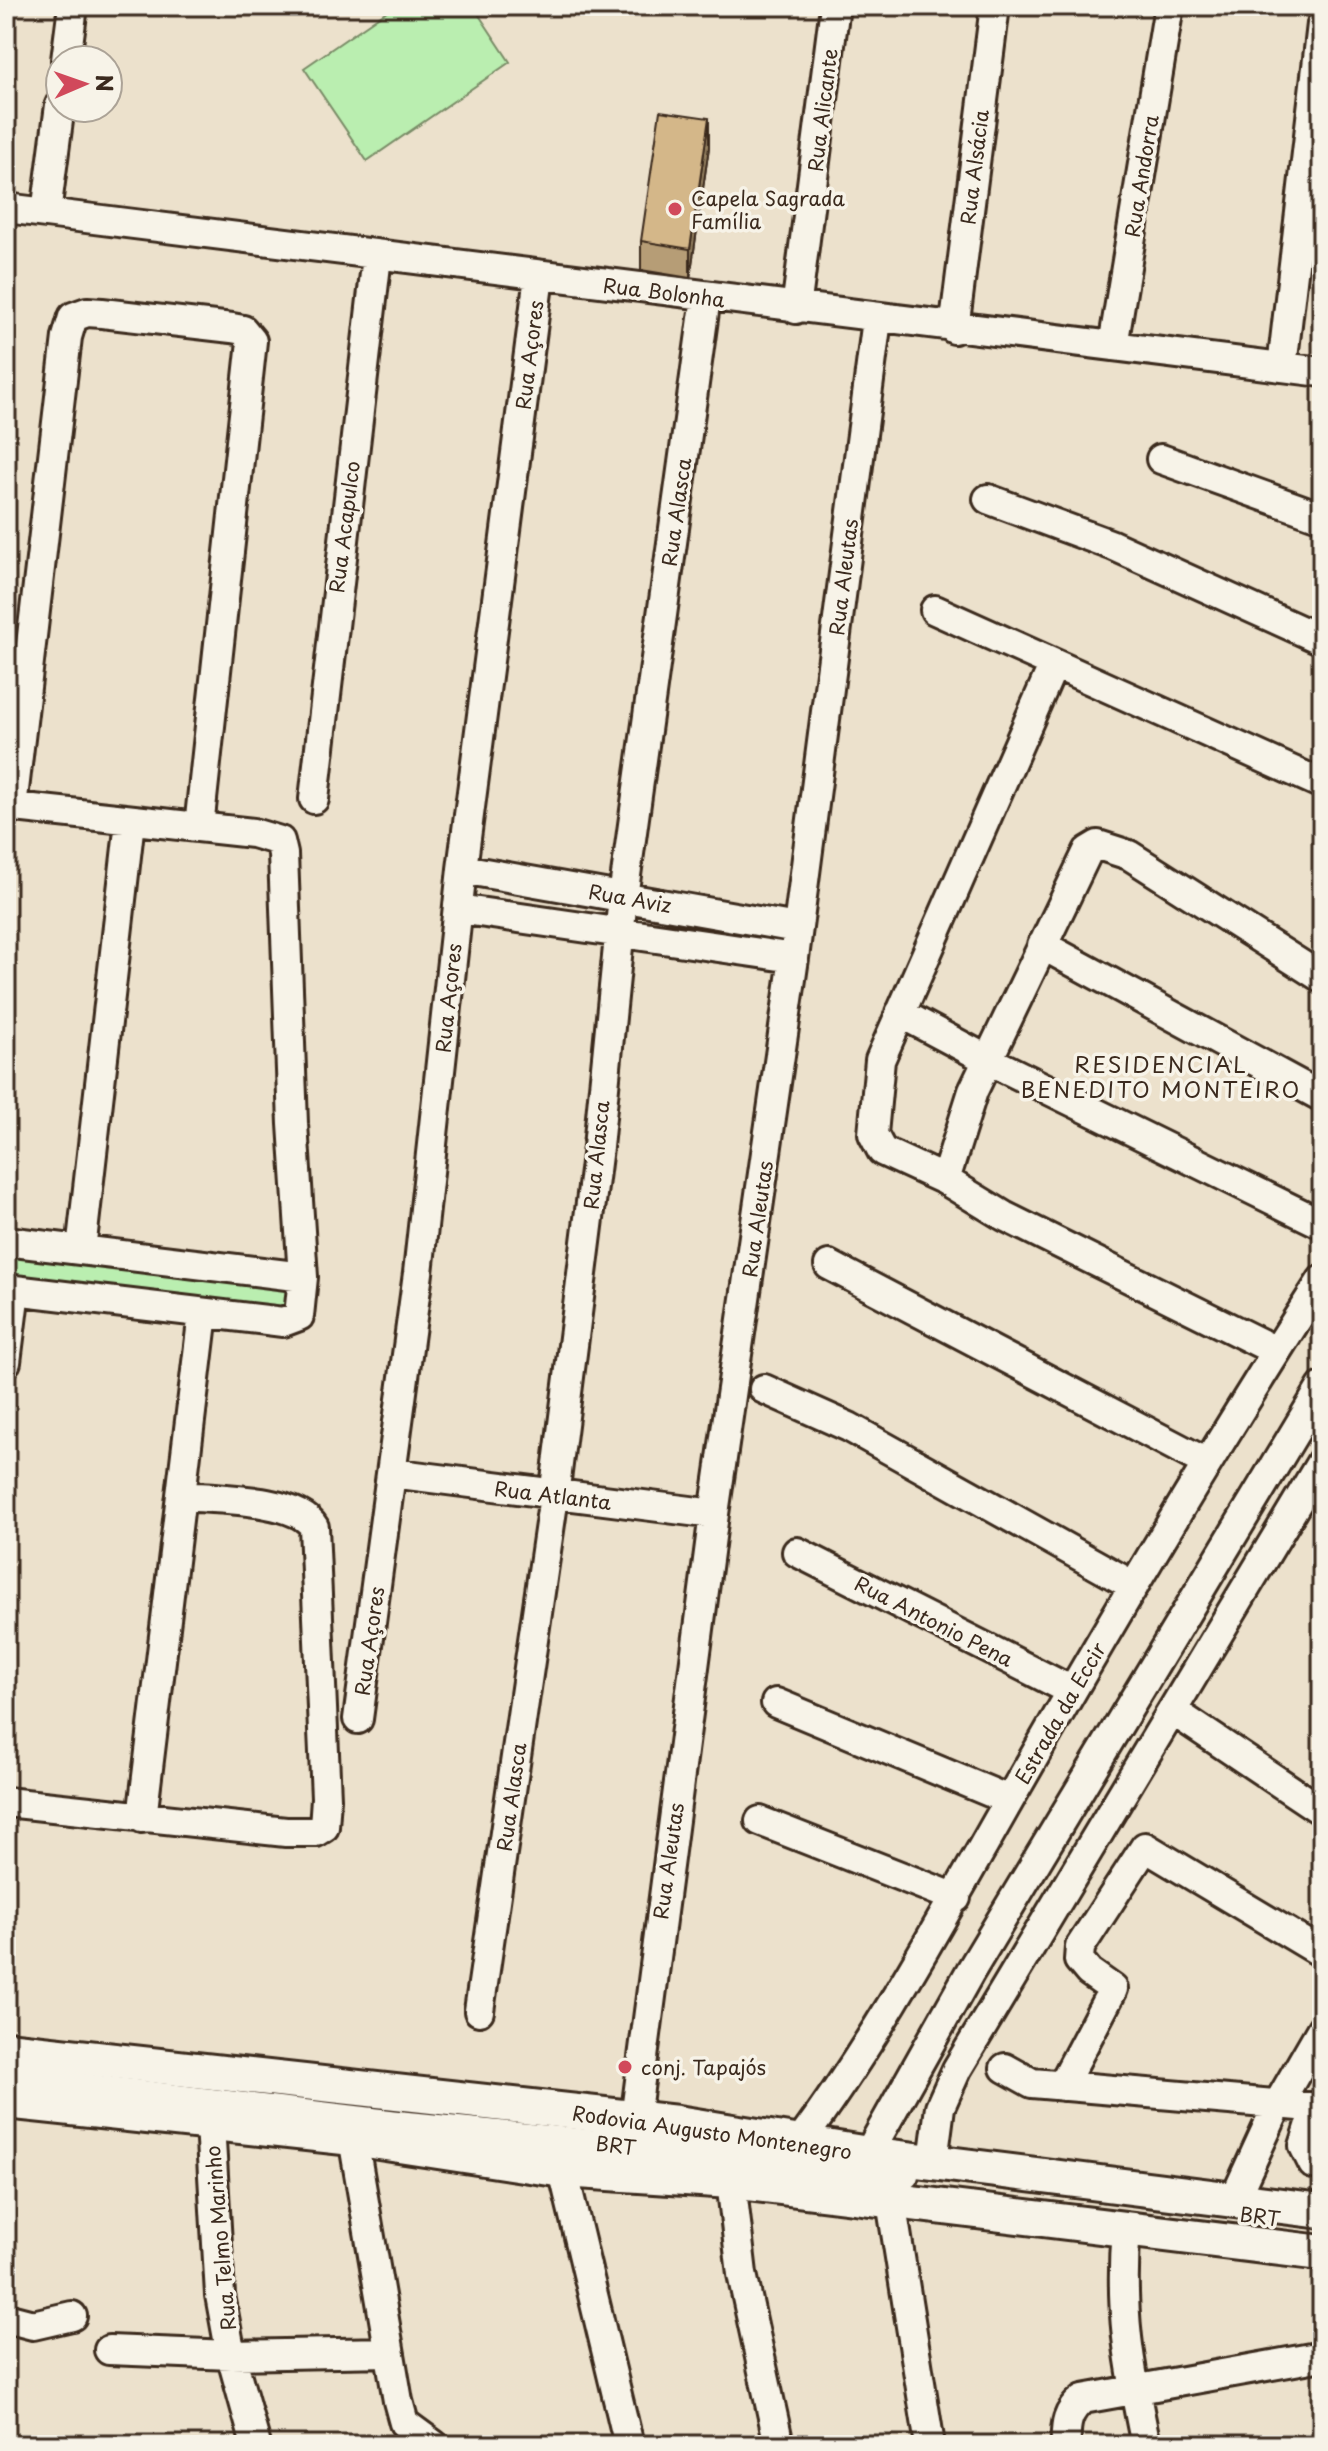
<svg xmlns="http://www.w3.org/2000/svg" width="1328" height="2451" font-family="'Playpen Sans',sans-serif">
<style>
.green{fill:#baeeb0;stroke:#7a8c67;stroke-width:2}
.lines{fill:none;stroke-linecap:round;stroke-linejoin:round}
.minor-casing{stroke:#3b2a1e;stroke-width:34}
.major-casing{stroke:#3b2a1e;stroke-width:40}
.minor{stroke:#f7f3e8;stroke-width:28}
.major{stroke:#f7f3e8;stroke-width:34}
.wall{fill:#b69d76;stroke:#3b2a1e;stroke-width:2}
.shaded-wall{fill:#948060;stroke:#3b2a1e;stroke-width:2}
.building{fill:#d4b789;stroke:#3b2a1e;stroke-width:2}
.poi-dot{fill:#d1495b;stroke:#f7f3e8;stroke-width:3}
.labels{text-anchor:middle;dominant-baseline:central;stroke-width:7;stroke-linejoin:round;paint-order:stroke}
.street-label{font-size:20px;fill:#3b2a1e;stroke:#f7f3e8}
.poi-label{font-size:20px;fill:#3b2a1e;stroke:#f7f3e8;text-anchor:start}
.neighbourhood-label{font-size:22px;letter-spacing:2px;fill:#3b2a1e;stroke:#f7f3e8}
</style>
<rect width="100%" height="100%" fill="#ece1cc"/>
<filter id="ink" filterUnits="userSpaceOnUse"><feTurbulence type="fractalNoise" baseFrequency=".0125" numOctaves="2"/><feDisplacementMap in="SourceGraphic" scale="16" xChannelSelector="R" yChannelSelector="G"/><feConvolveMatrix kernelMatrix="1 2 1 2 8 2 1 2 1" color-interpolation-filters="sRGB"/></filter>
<g filter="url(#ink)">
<path class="green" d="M394,6h79l37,56 -143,99 -63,-93z
M6,1253l279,34 6,7 -6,15 -279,-31z"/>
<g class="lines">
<g class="minor-casing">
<path id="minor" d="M66,60l7,-54
M6,208l1316,164
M46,213l14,-108
M796,309l39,-303
M954,329l41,-323
M1113,346l56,-340
M1282,367l40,-343
M1161,459l161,58
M988,499l124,46 210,95
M935,610l387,174
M1053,666l-173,394 -7,74 9,17 63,29 59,36 272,135
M314,799l63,-543
M6,806l247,27 27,8 3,13 10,270 10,153 -4,39 -16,6 -277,-33
M12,807l55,-470 6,-20 14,-5 15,1 130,15 11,2 9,11 -53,486
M462,869l335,59
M458,909l336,49
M1042,945l280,152
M900,1013l90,48 332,163
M945,1180l28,-89 115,-240 10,-6 31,10 193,123
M6,1241l297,36
M81,1250l49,-429
M829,1265l378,198
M6,1362l9,-72
M764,1389l85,38 285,159
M392,1473l322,41
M797,1552l275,139
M776,1703l233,97
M1173,1711l149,100
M358,1719l60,-446 44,-404 77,-593
M6,1802l280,30h30l8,-5 2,-29 -12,-271c-17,-29 -100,-28 -133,-31
M142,1818l61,-505
M760,1821l196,77
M479,2011l75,-515 44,-349 25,-250 83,-600
M1005,2068l27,15 290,25
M6,2079l392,46 506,50
M1062,2086l51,-97 -24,-17 -10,-12 1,-13 65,-100 177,106
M1322,2112l-12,15 -6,19 9,18 9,1
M635,2119l79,-605 80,-556 83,-639
M210,2124l10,171 11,60 25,90
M353,2138l45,263 6,22 30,22
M798,2145c86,-116 152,-242 224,-367 96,-168 195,-335 300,-498
M868,2154l102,-182 352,-585
M933,2161l7,-54 17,-38 365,-608
M563,2170l66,275
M731,2181l11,93 37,171
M1234,2200l44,-96 44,-76
M891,2201l39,244
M1126,2228c-7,83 3,136 20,217
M6,2318l27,7 39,-9
M109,2350l122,5 158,-3
M1066,2445c-1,-20 1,-34 17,-46l239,-43"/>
</g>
<g class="major-casing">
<path id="major" d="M6,2049l671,74 191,31 454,57
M6,2101l347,37 210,32 168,11 591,72"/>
</g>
<use href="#minor" class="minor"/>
<use href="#major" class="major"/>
</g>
<path class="wall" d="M709,147l-19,131 -49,-8v-29z"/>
<path class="shaded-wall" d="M709,118v29l-19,131v-29z"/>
<path class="building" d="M660,111l49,7 -19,131 -49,-8z"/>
</g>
<g class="poi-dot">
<circle cx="675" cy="209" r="8"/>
<circle cx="625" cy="2067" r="8"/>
</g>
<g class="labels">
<g class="street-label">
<text transform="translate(822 110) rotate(-83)">Rua Alicante</text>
<text transform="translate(974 167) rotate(-83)">Rua Alsácia</text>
<text transform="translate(1141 176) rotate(-81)">Rua Andorra</text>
<text transform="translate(664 292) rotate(7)">Rua Bolonha</text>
<text transform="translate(529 355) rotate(-83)">Rua Açores</text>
<text transform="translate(676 512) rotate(-82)">Rua Alasca</text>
<text transform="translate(344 527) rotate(-83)">Rua Acapulco</text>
<text transform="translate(843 577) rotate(-83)">Rua Aleutas</text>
<text transform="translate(630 898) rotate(10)">Rua Aviz</text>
<text transform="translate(448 998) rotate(-84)">Rua Açores</text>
<text transform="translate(596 1155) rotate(-84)">Rua Alasca</text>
<text transform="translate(757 1219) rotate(-82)">Rua Aleutas</text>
<text transform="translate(553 1495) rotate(7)">Rua Atlanta</text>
<text transform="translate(934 1621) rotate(27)">Rua Antonio Pena</text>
<text transform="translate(369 1641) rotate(-82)">Rua Açores</text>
<text transform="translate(1060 1713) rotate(-60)">Estrada da Eccir</text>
<text transform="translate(511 1797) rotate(-82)">Rua Alasca</text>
<text transform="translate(668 1861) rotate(-82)">Rua Aleutas</text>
<text transform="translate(712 2132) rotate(8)">Rodovia Augusto Montenegro</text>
<text transform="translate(616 2145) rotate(6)">BRT</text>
<text transform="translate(1260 2216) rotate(7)">BRT</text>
<text transform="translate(220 2238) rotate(-95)">Rua Telmo Marinho</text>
</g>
<g class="poi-label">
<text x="691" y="198">Capela Sagrada<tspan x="691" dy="23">Família</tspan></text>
<text x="641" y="2067">conj. Tapajós</text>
</g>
<g class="neighbourhood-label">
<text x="1161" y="1063">RESIDENCIAL<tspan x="1161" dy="25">BENEDITO MONTEIRO</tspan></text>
</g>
</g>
<rect width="1328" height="2451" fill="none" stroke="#f7f3e8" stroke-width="32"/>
<rect x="16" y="16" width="1296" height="2419" fill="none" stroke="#3b2a1e" stroke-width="3" filter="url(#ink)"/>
<g transform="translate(84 84) rotate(88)"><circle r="38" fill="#f7f3e8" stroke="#aca397" stroke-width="2"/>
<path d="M0-6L14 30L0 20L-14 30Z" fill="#d1495b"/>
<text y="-12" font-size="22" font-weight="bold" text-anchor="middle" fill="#3b2a1e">N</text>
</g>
</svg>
